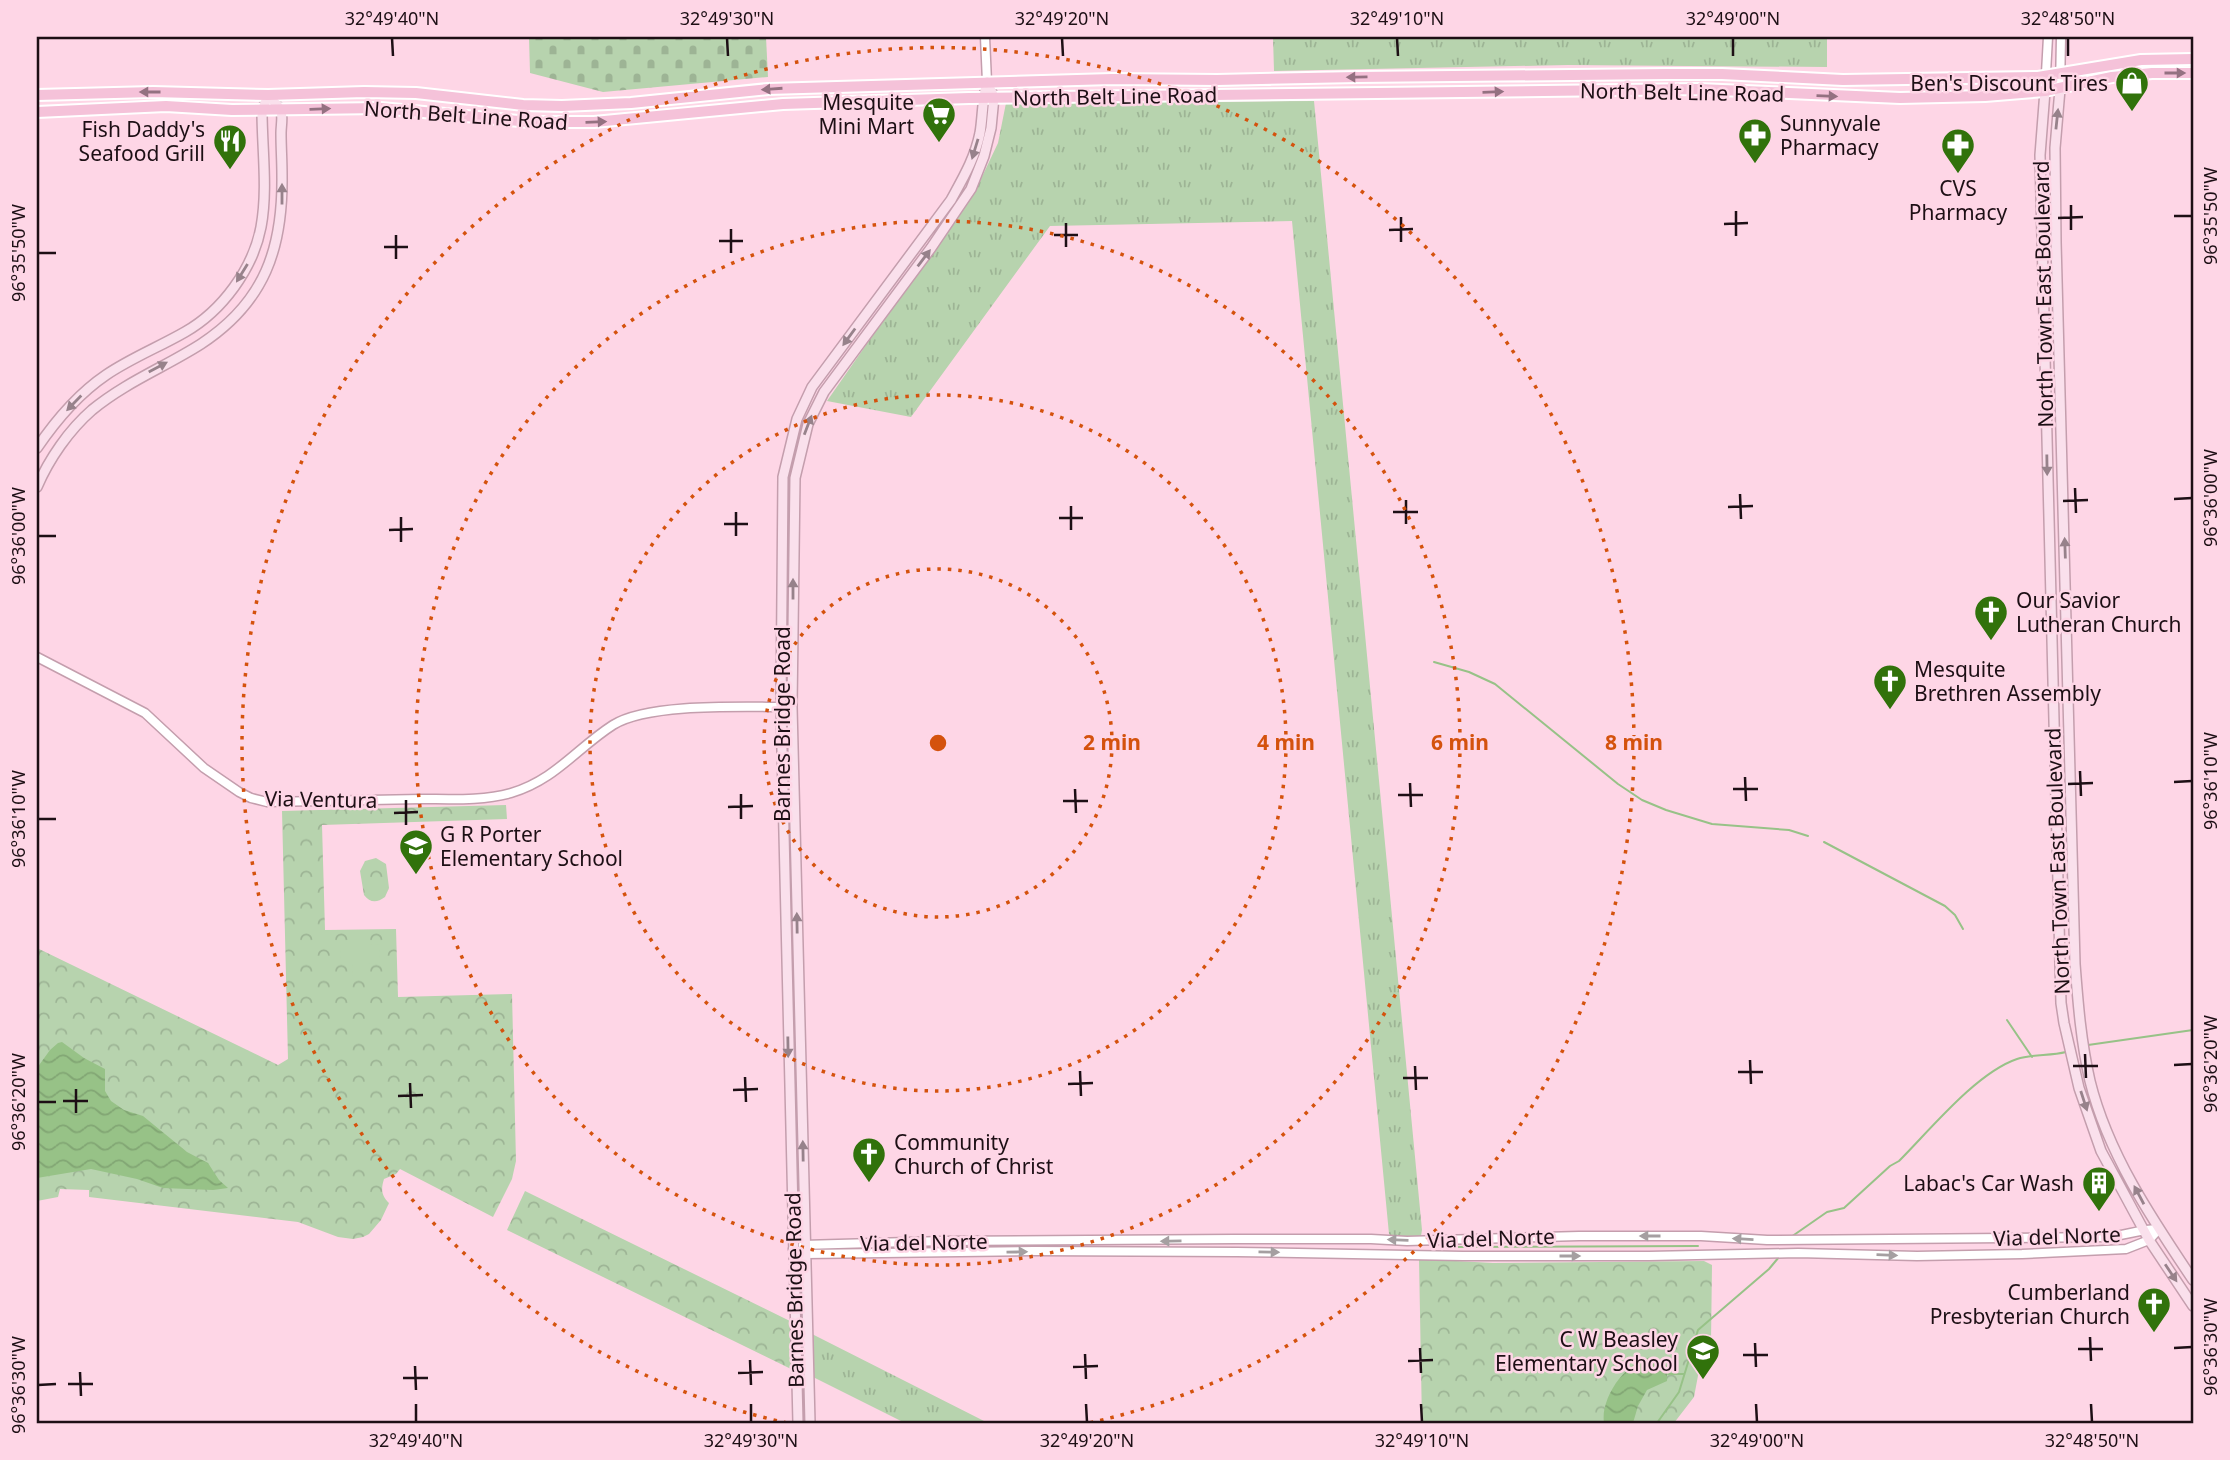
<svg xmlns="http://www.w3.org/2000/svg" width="2230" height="1460" font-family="'Noto Sans',sans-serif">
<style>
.grass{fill:url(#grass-tufts)}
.cemetery{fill:url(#cemetery-stones)}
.park{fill:url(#park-crowns)}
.pitch{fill:#b7d3ae}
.water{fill:url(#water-waves)}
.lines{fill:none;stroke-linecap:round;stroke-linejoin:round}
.stream{stroke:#97c287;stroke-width:2}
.tertiary-casing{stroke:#c49ead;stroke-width:11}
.secondary-casing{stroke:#c49ead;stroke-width:12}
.primary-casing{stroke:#fff;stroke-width:14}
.tertiary{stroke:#fff;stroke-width:8}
.secondary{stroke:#fae0ec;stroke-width:9}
.primary{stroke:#f5c2d9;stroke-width:10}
.oneway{fill:#947181}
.oneway2{fill:#97828b}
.oneway3{fill:#a59fa1}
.ticks{fill:none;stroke:#1d0f15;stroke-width:2.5}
.ring{fill:none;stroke:#d4520d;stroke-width:3.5;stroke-dasharray:3.5 7}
.labels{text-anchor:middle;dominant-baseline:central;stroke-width:5;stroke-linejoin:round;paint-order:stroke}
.poi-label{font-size:21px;fill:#1d0f15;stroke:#fed6e6;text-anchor:end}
.street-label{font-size:21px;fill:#1d0f15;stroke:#fed6e6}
.centre{fill:#d4520d;stroke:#fed6e6;stroke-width:3.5}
.ring-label{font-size:21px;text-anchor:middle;font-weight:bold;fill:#d4520d;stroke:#fed6e6;stroke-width:5;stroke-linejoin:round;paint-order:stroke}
.neatline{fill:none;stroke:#1d0f15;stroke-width:2.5}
.ticks-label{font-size:18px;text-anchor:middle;fill:#1d0f15}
</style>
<defs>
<pattern id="grass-tufts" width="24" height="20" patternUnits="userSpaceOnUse" patternTransform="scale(1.75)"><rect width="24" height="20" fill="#b7d3ae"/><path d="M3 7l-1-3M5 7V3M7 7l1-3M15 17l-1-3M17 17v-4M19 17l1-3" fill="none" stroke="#9db495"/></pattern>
<pattern id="cemetery-stones" width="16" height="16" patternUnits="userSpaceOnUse" patternTransform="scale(1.75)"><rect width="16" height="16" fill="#b7d3ae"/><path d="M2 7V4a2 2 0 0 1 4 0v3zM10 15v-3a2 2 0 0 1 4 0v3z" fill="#9db495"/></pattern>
<pattern id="park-crowns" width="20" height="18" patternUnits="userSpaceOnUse" patternTransform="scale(1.75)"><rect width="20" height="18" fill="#b7d3ae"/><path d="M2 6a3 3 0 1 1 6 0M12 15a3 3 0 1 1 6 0" fill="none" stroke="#9db495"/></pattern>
<pattern id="water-waves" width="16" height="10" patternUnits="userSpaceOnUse" patternTransform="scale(1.75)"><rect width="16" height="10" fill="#97c287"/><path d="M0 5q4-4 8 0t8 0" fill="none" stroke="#82a674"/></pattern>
</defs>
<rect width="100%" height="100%" fill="#fed6e6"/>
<path class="grass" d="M1273,37h554v30l-259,-2 -294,6z
M1314,101l108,1129 -1,6 -29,1 -3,-3 -97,-1013 -242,5 -139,191 -84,-16 152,-218 19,-40 8,-40z
M812,1334l176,89h-83l-92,-46z"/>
<path class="cemetery" d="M529,37h237l2,40 -165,15 -73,-19z"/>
<path class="park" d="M506,805l1,14 -185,6 3,105 71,-1 2,68 114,-3 4,167 -4,18 -19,38 -93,-48 -4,5 -12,5c-3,10 -3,16 5,24l-8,17 -12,14 -6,3 -10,2 -15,-2 -40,-15 -209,-25v-7l-29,-1 -2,8 -21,4v-253l241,117 10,-6 -6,-248z
M376,858l10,6 3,24 -4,9c-8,6 -15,6 -21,-2l-4,-24 5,-10z
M525,1191l267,131 -1,47 -284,-139z
M1419,1259l74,4 211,-2 8,4 -1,77 -11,23 -6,32 -20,26h-252z"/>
<path class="pitch" d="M352,932h15v13l12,-1 1,19 -12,1v12h-15l-1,-12h-11l-1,-19h12z"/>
<path class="water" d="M62,1042l22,16 21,11v22l6,10 13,9 19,6 44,36 21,11 11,17 9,8 -15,2 -50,-2 -26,-9 -46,-10 -54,9v-110l13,-18 8,-7z
M1653,1357l14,9v15l-20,9 -9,16 -5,17h-29c-4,-25 23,-64 49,-66z"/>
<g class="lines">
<path class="stream" d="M1434,662l35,10 26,12 123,100 24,16 24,10 46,14 77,6 19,6
M1824,842l121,64 10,9 8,14
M2007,1020l25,37
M2088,1045l105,-15
M1791,1237l36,-25 17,-4 46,-42 9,-5c31,-31 77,-88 118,-102 15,-5 33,-3 49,-7
M1448,1247l250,-1
M1668,1374h16
M1657,1423l22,-31 19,-62 71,-61 10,-12"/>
<g class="tertiary-casing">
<path id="tertiary" d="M985,37l2,45
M2060,89l1,-52
M2045,91l3,-54
M37,657l108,56 59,55 35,24 12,6 16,4c51,-1 103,-2 154,-3 29,0 62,2 90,-6 44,-13 66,-45 102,-68 35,-22 129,-18 173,-18
M803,1245l140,-4 292,-2h136l36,2 172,-5h122l66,4 339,-3c18,-1 34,-8 53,-8
M793,1249l12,5 228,-3 204,1 226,4h186l149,-3 119,3 105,-2 104,-5 23,-9 10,-11"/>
</g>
<g class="secondary-casing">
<path id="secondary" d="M2060,89l-5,59 1,94 19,722c3,39 6,78 15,117 18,73 62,138 103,199
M2045,91l-5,64 21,848 3,20 15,65 22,63 48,89 44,66
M37,448c19,-28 41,-54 69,-73 25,-17 53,-28 79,-43 37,-21 68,-63 76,-105 7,-38 1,-78 1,-116l6,-16
M37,487c12,-28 32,-57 55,-77 34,-28 73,-43 109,-66 64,-42 82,-96 81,-169 0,-14 -1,-28 -1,-42 0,-7 2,-16 0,-22 -2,-5 -10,-12 -13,-16
M798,1423l-17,-716 2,-230 14,-58 15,-32 139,-187c12,-22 24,-42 29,-67 3,-18 2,-34 7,-51
M810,1423l-18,-716 3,-229 13,-54 16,-32 107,-144 40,-59 13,-33 7,-28 3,-31 -7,-15"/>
</g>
<g class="primary-casing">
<path id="primary" d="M37,95l116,-3 115,3 96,-3 52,1 107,12 39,1 69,-3 137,-14 344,-10 105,1 140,-3 310,-3h55l121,6 195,-3 103,-17 52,-1
M37,112l129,-6 66,4 149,-2 149,14h64l189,-18 186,-6 730,-9 201,9 85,-2 60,-5 67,-14 40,-4h41"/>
</g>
<use href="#tertiary" class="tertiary"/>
<use href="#secondary" class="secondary"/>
<use href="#primary" class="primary"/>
</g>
<defs><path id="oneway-solid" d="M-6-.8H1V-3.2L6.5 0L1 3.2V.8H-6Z" transform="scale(1.75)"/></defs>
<g class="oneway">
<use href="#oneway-solid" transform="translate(2175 73)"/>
<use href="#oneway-solid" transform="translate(1357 77) rotate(179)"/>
<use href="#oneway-solid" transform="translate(772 89) rotate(176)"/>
<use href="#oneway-solid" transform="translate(150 92) rotate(-180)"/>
<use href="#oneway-solid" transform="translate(1493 92) rotate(-2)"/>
<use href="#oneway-solid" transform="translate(1827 96) rotate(2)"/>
<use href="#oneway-solid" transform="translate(320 109) rotate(-2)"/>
<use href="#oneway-solid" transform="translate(596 122) rotate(-2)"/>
</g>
<g class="oneway2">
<use href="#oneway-solid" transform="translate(2057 119) rotate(-84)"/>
<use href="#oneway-solid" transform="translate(975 149) rotate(107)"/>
<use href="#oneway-solid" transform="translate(282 194) rotate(-90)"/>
<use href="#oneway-solid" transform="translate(924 258) rotate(-53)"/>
<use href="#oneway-solid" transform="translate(242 273) rotate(122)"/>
<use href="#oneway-solid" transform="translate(849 337) rotate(126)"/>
<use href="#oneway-solid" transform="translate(158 367) rotate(-28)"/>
<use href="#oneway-solid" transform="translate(74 403) rotate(134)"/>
<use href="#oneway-solid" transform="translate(808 425) rotate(-69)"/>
<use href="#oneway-solid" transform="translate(2047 465) rotate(89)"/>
<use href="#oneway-solid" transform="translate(2065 548) rotate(-92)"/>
<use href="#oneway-solid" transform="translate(793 589) rotate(-90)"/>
<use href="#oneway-solid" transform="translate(797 923) rotate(-91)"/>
<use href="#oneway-solid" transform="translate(788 1047) rotate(89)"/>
<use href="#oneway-solid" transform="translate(2084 1101) rotate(72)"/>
<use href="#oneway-solid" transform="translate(803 1151) rotate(-91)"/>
<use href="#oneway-solid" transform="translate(2139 1195) rotate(-118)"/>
<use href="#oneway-solid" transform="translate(2171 1273) rotate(56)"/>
</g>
<g class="oneway3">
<use href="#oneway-solid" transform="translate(1650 1236) rotate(180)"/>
<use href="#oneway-solid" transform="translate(1743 1239) rotate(-177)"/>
<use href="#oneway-solid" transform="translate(1398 1240) rotate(-178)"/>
<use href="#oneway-solid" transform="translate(1171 1241) rotate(179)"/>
<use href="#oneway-solid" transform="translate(1017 1252) rotate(-1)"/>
<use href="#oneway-solid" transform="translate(1269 1252) rotate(1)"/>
<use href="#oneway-solid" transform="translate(1887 1255) rotate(2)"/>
<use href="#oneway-solid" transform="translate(1570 1256)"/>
</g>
<path class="ticks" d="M392,38l1,18M727,38l1,18M1062,38l1,18M1397,38l1,18M1733,38v18M2068,38v18M2071,205v25M1736,211v25M2174,216h18M1401,217v25M2058,218l25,-1M1066,223v24M1724,224l24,-1M731,229v24M1389,230l24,-1M396,235v24M1054,235h24M719,241h24M384,247h24M38,253h18M2075,488l1,25M1740,494l1,25M2174,499l18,-1M1406,500v24M2063,501l25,-1M1071,506v24M1728,507l25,-1M736,512v24M1393,512h25M401,517v25M1059,518h24M724,524h24M389,530l24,-1M38,536h18M2080,771l1,25M1745,777l1,24M2174,782l18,-1M1410,783l1,24M2068,784l25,-1M1075,789l1,24M1733,789h25M741,794v25M1398,795h25M406,800v25M1063,801h25M728,807l25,-1M394,813l24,-1M38,819h18M2085,1054l1,24M1750,1060l1,24M2174,1065l18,-1M1415,1066l1,24M2073,1066h25M1080,1071l1,25M1738,1072h25M745,1077l1,25M1403,1078h25M410,1083l1,25M1068,1084l25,-1M76,1089v24M733,1090l25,-1M398,1096l25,-1M63,1101h25M38,1102h18M2090,1337l1,24M1755,1343l1,24M1420,1348l1,25M2174,1348l18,-1M2078,1349h25M1085,1354l1,25M1743,1355h25M750,1360l1,25M1408,1361l25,-1M415,1366l1,24M1073,1367l25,-1M80,1372l1,24M738,1373l25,-1M403,1378h25M68,1384h25M38,1385l18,-1M416,1404v18M751,1404v18M1086,1404l1,18M1421,1404l1,18M1756,1404l1,18M2091,1404l1,18"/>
<g class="ring">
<circle cx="938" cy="743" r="174"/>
<circle cx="938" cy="743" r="348"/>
<circle cx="938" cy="743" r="522"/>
<path d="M787 1423A696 696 0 1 1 1089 1423"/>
</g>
<defs>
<g id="shop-pin" transform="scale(1.75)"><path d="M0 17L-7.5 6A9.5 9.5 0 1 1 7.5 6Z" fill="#31720b" stroke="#fed6e6"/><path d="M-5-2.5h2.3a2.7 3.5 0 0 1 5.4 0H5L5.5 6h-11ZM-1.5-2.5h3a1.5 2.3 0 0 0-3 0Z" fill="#fff"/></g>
<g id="supermarket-pin" transform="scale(1.75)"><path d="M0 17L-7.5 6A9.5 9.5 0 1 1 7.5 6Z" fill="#31720b" stroke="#fed6e6"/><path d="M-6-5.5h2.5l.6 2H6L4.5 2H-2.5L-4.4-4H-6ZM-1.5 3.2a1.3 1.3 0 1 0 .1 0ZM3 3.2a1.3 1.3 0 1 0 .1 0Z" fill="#fff"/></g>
<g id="pharmacy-pin" transform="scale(1.75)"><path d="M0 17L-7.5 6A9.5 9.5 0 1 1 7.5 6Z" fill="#31720b" stroke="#fed6e6"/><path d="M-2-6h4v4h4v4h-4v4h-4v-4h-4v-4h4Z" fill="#fff"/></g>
<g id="restaurant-pin" transform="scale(1.75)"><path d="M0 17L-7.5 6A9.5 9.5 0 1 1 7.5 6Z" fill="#31720b" stroke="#fed6e6"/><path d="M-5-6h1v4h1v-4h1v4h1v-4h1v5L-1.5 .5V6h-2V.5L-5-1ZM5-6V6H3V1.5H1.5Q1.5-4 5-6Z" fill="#fff"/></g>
<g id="church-pin" transform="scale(1.75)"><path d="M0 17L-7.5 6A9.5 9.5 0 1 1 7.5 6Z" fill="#31720b" stroke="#fed6e6"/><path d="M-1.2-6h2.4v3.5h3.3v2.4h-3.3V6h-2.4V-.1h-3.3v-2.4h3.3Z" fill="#fff"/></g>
<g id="school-pin" transform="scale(1.75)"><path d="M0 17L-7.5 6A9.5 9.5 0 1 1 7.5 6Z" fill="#31720b" stroke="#fed6e6"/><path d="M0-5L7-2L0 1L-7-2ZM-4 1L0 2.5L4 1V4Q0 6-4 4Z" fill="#fff"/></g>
<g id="building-pin" transform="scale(1.75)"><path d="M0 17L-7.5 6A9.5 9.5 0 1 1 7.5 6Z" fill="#31720b" stroke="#fed6e6"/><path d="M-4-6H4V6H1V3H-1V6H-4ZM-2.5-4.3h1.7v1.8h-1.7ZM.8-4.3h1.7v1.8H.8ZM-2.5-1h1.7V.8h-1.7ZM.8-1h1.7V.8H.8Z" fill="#fff"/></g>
</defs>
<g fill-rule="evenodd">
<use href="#shop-pin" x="2132" y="83"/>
<use href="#supermarket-pin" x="939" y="114"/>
<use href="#pharmacy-pin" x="1755" y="135"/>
<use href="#restaurant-pin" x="230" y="141"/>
<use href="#pharmacy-pin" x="1958" y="145"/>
<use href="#church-pin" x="1991" y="612"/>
<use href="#church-pin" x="1890" y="681"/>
<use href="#school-pin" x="416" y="846"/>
<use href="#church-pin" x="869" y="1154"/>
<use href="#building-pin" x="2099" y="1183"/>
<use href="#church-pin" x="2154" y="1304"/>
<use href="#school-pin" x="1703" y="1351"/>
</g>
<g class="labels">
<g class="poi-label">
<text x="2108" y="83">Ben's Discount Tires</text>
<text x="914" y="102">Mesquite<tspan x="914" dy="24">Mini Mart</tspan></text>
<text x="1780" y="123" text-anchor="start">Sunnyvale<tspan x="1780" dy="24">Pharmacy</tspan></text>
<text x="205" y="129">Fish Daddy's<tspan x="205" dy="24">Seafood Grill</tspan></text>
<text x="1958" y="188" text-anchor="middle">CVS<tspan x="1958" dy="24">Pharmacy</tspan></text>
<text x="2016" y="600" text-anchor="start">Our Savior<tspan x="2016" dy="24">Lutheran Church</tspan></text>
<text x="1914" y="669" text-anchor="start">Mesquite<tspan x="1914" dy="24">Brethren Assembly</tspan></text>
<text x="440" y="834" text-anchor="start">G R Porter<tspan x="440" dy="24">Elementary School</tspan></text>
<text x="894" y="1142" text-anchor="start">Community<tspan x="894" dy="24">Church of Christ</tspan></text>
<text x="2074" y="1183">Labac's Car Wash</text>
<text x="2130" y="1292">Cumberland<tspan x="2130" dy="24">Presbyterian Church</tspan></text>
<text x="1678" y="1339">C W Beasley<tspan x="1678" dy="24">Elementary School</tspan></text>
</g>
<g class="street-label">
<text transform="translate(1682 92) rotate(1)">North Belt Line Road</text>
<text transform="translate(1115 96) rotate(-1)">North Belt Line Road</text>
<text transform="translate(466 115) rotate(4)">North Belt Line Road</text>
<text transform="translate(2043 294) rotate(-91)">North Town East Boulevard</text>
<text transform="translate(782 724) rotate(-90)">Barnes Bridge Road</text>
<text transform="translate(321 799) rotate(1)">Via Ventura</text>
<text transform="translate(2057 861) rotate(-92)">North Town East Boulevard</text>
<text transform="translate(2057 1236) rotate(-2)">Via del Norte</text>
<text transform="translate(1491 1238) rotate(-2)">Via del Norte</text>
<text transform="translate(924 1242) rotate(-1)">Via del Norte</text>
<text transform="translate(794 1290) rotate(-91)">Barnes Bridge Road</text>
</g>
</g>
<circle cx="938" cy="743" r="10" class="centre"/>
<g class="ring-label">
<text x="1112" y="750">2 min</text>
<text x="1286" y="750">4 min</text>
<text x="1460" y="750">6 min</text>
<text x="1634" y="750">8 min</text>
</g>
<rect width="2230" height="1460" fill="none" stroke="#fed6e6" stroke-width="77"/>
<rect x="38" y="38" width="2154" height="1384" class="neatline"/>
<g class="ticks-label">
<text x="392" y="25">32°49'40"N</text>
<text x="727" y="25">32°49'30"N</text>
<text x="1062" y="25">32°49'20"N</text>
<text x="1397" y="25">32°49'10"N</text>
<text x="1733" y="25">32°49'00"N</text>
<text x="2068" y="25">32°48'50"N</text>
<text transform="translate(2211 216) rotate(-90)" y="6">96°35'50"W</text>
<text transform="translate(19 253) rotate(-90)" y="6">96°35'50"W</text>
<text transform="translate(2211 498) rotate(-90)" y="6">96°36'00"W</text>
<text transform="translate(19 536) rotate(-90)" y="6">96°36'00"W</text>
<text transform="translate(2211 781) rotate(-90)" y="6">96°36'10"W</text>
<text transform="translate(19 819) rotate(-90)" y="6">96°36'10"W</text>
<text transform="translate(2211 1064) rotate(-90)" y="6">96°36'20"W</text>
<text transform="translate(19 1102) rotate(-90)" y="6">96°36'20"W</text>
<text transform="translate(2211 1347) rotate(-90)" y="6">96°36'30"W</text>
<text transform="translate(19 1385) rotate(-90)" y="6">96°36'30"W</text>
<text x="416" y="1447">32°49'40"N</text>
<text x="751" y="1447">32°49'30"N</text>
<text x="1087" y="1447">32°49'20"N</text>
<text x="1422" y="1447">32°49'10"N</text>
<text x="1757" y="1447">32°49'00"N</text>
<text x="2092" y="1447">32°48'50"N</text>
</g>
</svg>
